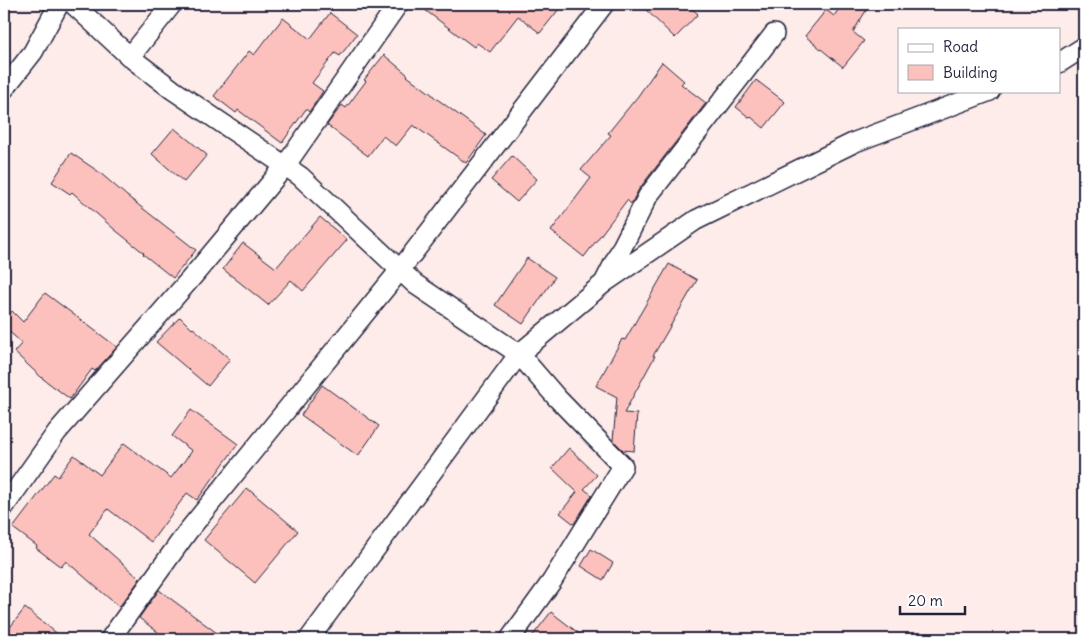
<svg xmlns="http://www.w3.org/2000/svg" width="1088" height="643" font-family="Delius,sans-serif">
<style>
.building{fill:#fdc1bd;stroke:#22223b}
.lines{fill:none;stroke-linecap:round;stroke-linejoin:round}
.minor-casing{stroke:#22223b;stroke-width:22}
.minor{stroke:#fff;stroke-width:19}
</style>
<rect width="100%" height="100%" fill="#feeceb"/>
<filter id="ink" filterUnits="userSpaceOnUse"><feTurbulence type="fractalNoise" baseFrequency=".02" numOctaves="2"/><feDisplacementMap in="SourceGraphic" scale="10" xChannelSelector="R" yChannelSelector="G"/><feConvolveMatrix kernelMatrix="1 2 1 2 8 2 1 2 1" color-interpolation-filters="sRGB"/></filter>
<g filter="url(#ink)">
<path class="building" d="M417,4h146l-23,29 -22,-17 -28,36 -13,-9 -3,4z
M640,4h47l11,10 -23,24z
M842,4h28l-17,28 11,9 -21,26 -38,-31 21,-26 8,6z
M330,13l27,21 -17,22 -5,-3 -23,30 11,8 -14,21 -3,-3 -24,34 -44,-33 -2,3 -22,-17 35,-45 5,4 29,-37 27,21z
M384,55l24,20 -1,1 26,19v1l53,39 -20,28 -53,-38 -17,21 -13,-10 -15,20 -41,-31 15,-20 4,3 20,-27 -2,-1z
M662,62l22,19 -3,3 25,19 -67,86 -8,15 -4,-4 -43,57 -33,-26 40,-53 -10,-8 30,-35 -3,-2 30,-37z
M756,80l29,22 -21,26 -13,-11 -1,1 -14,-11z
M174,128l33,27 -23,27 -32,-28z
M71,153l28,19 28,24 69,54 -23,28 -30,-24 1,-1 -30,-24 -42,-37 -2,2 -18,-12z
M512,156l25,23 -20,23 -26,-22z
M320,217l27,23 -44,51 -12,-11 -23,25 -45,-36 20,-26 33,25z
M527,258l28,19 -32,47 -28,-19z
M669,264l28,16 -44,76h2l-31,57 13,1 -3,37 -11,-1 -10,-10 4,-43 -21,-11 26,-47 3,1z
M45,293l72,54 -22,24 -3,-2 -22,30 -28,-21 -28,-26 8,-9 -18,-16v-6l8,-10 11,11z
M180,317l12,12 1,-1 37,31 -22,27 -52,-44z
M322,385l57,41 -21,30 -57,-41z
M191,410l47,34 -41,56 -10,-7 -36,49 -43,-33 -19,25 51,45 -21,28 -53,-46 -5,6 -25,-19 1,-2 -24,-18 41,-54 4,3 16,-22 26,20 24,-32 47,35 21,-27 -20,-15z
M569,448l28,27 -13,14 8,6 -18,29 -14,-11 17,-21 -25,-24z
M247,488l51,43 -43,52 -51,-43z
M591,549l22,14 -10,17 -22,-14z
M159,590l66,49h-58l-28,-21z
M25,608l39,31h-60v-4z
M551,612l35,27h-56z"/>
<g class="lines">
<g class="minor-casing">
<path id="minor" d="M73,4l57,53 43,33 127,86 115,108 104,70 38,44 66,68 -71,115 -42,58
M130,57l42,-53
M1059,63l25,-16
M4,89l29,-37 26,-48
M605,281l43,-85 126,-162
M4,507l53,-75 136,-156 92,-110 113,-162
M110,639l78,-108 212,-261 204,-266
M309,639l210,-285 85,-71 92,-63 159,-78 135,-51"/>
</g>
<use href="#minor" class="minor"/>
</g>
</g>
<rect width="1088" height="643" fill="none" stroke="#fff" stroke-width="20"/>
<rect x="10" y="10" width="1068" height="623" fill="none" stroke="#22223b" stroke-width="2" filter="url(#ink)"/>
<rect x="898" y="28" width="162" height="65" fill="#ffffff" stroke="#a7a7b1"/>
<rect x="908" y="44" width="25" height="8" fill="#ffffff" stroke="#a7a7b1"/>
<text x="943" y="52" font-size="15" fill="#22223b">Road</text>
<rect x="908" y="65" width="25" height="15" fill="#fdc1bd" stroke="#a7a7b1"/>
<text x="943" y="78" font-size="15" fill="#22223b">Building</text>
<path d="M900 606v8h65v-8" fill="none" stroke="#22223b" stroke-width="2.5"/>
<text x="908" y="606" font-size="15" fill="#22223b" stroke="#ffffff" stroke-width="4" paint-order="stroke">20 m</text>
</svg>
